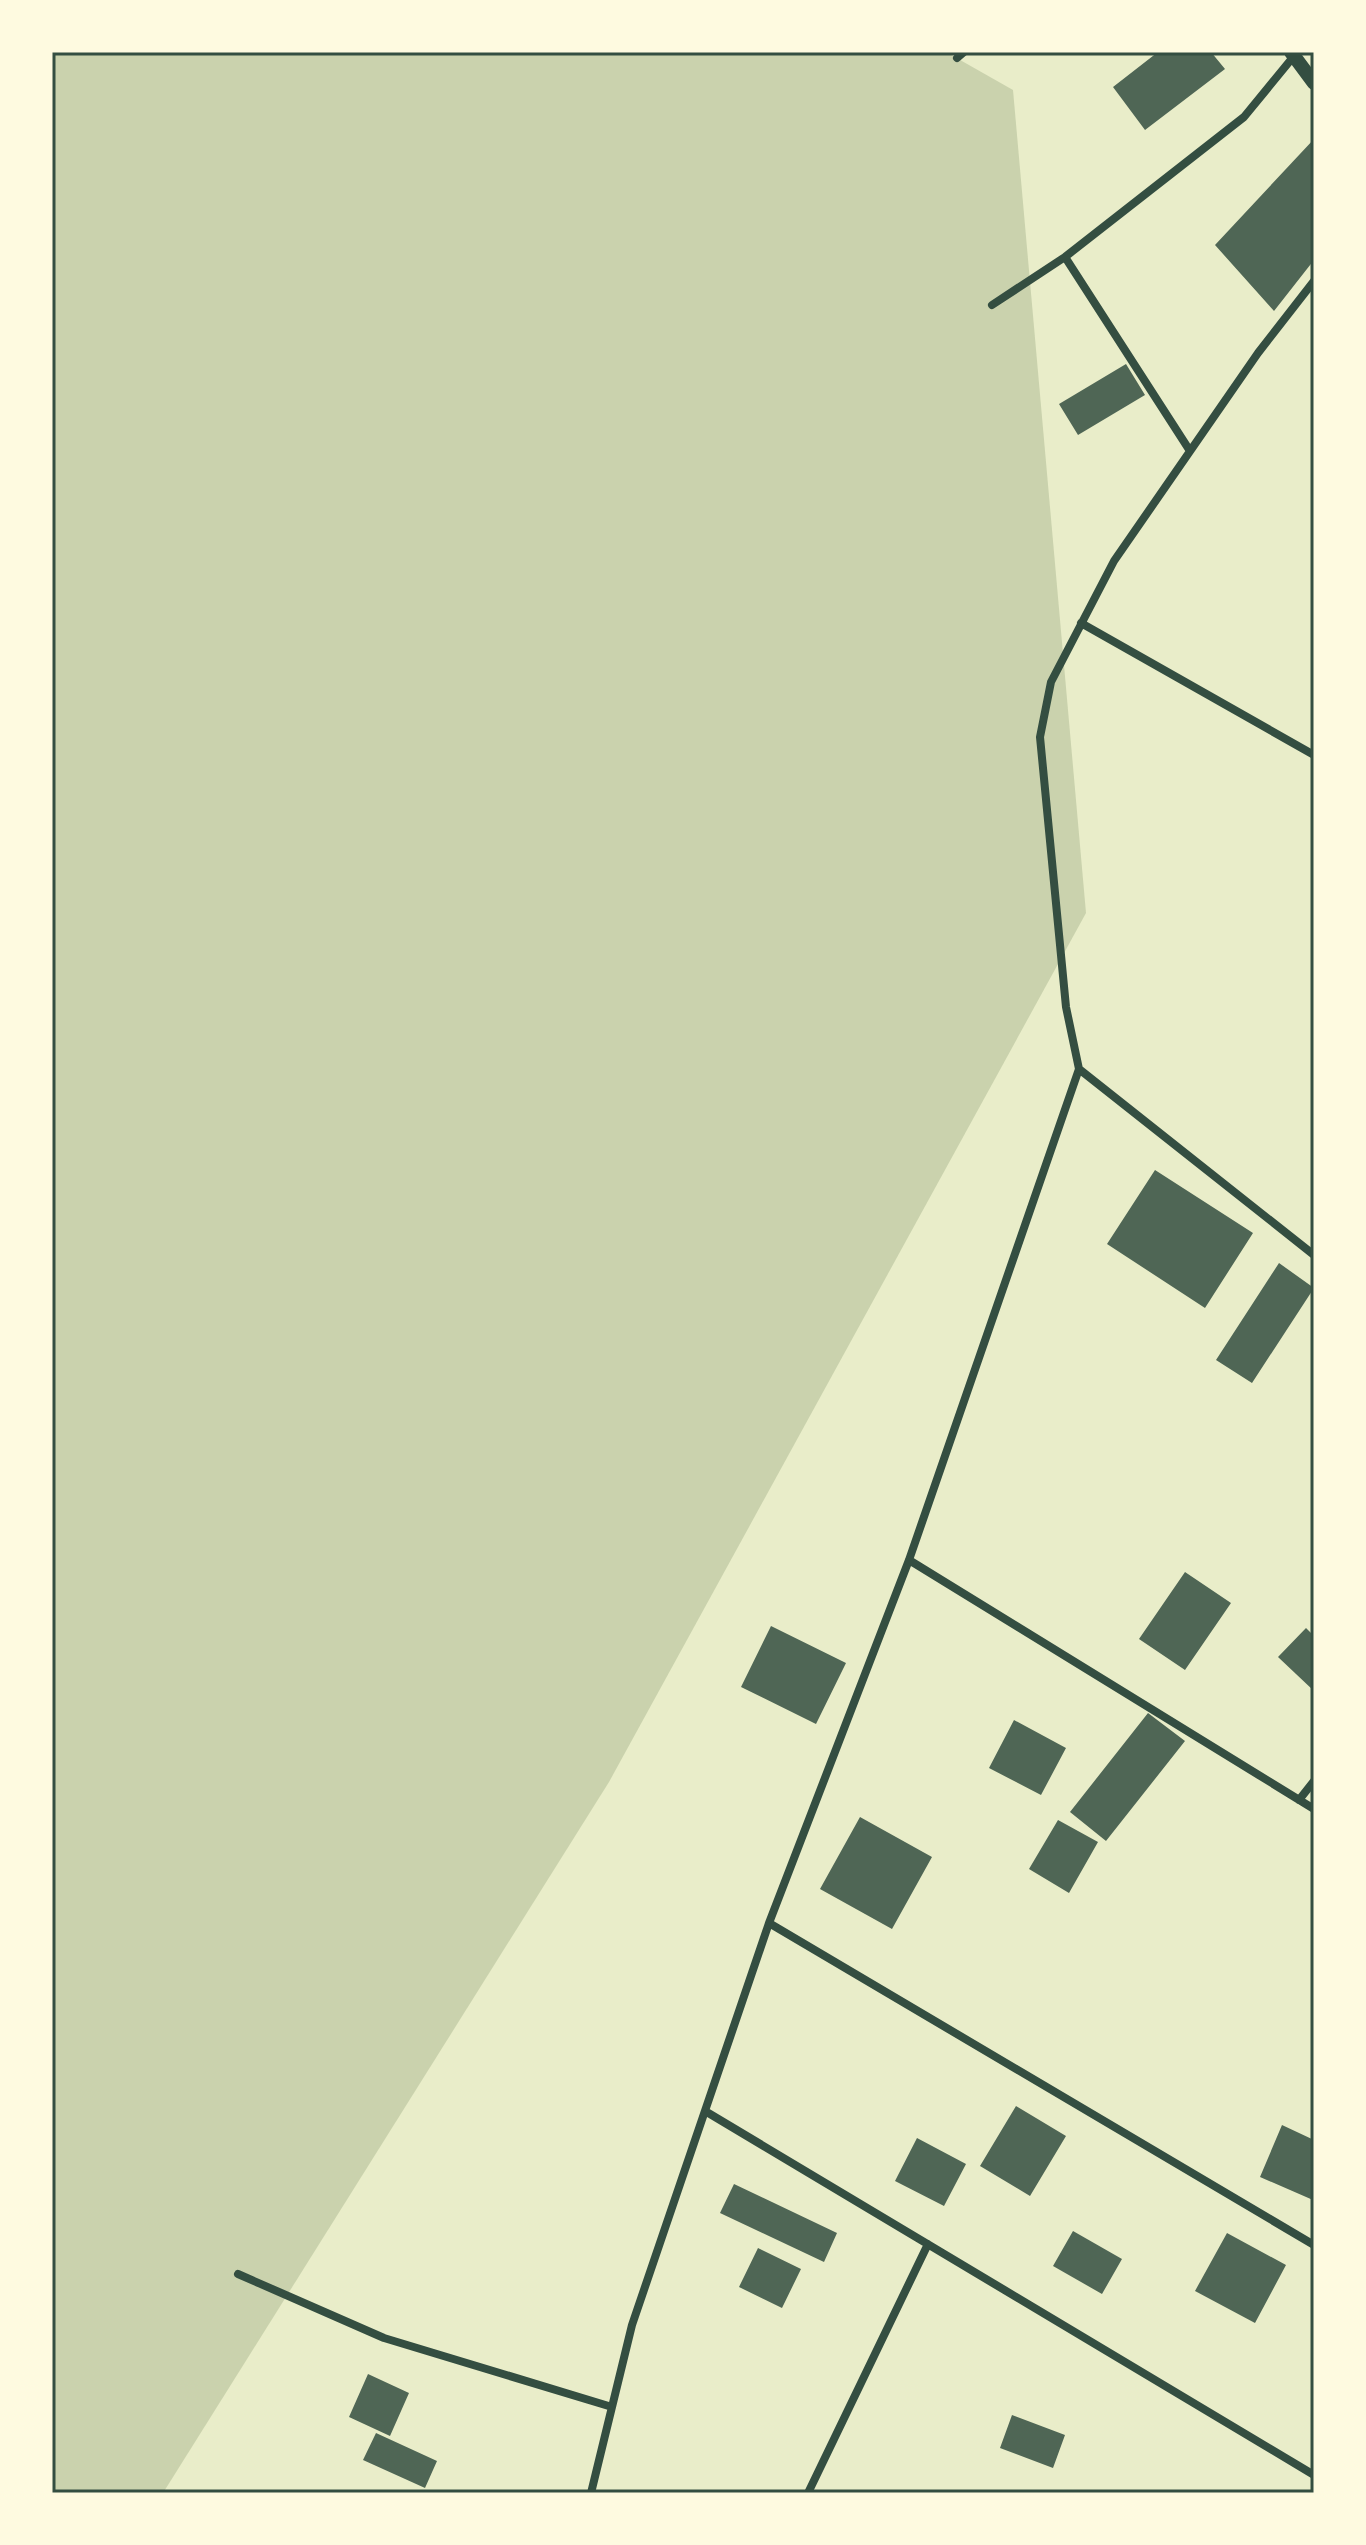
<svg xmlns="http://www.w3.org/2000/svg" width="1366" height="2545" font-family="Georgia,serif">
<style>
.green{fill:#cad2ad}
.building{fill:#4f6655}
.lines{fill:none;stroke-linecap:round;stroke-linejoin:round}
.minor{stroke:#344e41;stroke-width:8}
.tertiary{stroke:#344e41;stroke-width:14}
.neatline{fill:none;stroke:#344e41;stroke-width:3}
</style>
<rect width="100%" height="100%" fill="#e9edc9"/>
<path class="green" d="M52,52h894l67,38 73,823 -477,869 -446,711h-111z"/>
<path class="building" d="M1158,52h53l14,17 -80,61 -32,-43z
M1314,139v121l-40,51 -59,-66z
M1126,364l19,31 -67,40 -19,-31z
M1155,1170l98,63 -48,75 -98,-64z
M1279,1263l35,25 -62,95 -36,-23z
M1185,1572l46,31 -46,67 -46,-31z
M771,1626l75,37 -30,61 -75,-37z
M1306,1628l8,8v55l-36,-34z
M1148,1713l37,28 -79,100 -36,-29z
M1014,1720l52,28 -25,47 -52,-27z
M860,1817l72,40 -40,72 -72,-40z
M1058,1820l40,22 -29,51 -40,-24z
M1016,2106l50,30 -36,60 -50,-30z
M1282,2125l32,15 -1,60 -53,-23z
M917,2138l49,26 -22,42 -49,-25z
M734,2184l103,49 -13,29 -104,-49z
M1073,2231l49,28 -20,35 -49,-28z
M1227,2233l59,32 -31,58 -60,-32z
M758,2248l43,21 -19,39 -43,-21z
M368,2374l41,19 -19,43 -41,-19z
M1012,2415l53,20 -12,33 -53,-20z
M376,2433l61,28 -12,27 -62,-28z"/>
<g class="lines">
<path class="minor" d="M957,58l7,-6
M1065,257l125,194
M992,305l73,-48 179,-140 50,-61
M1081,623l233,132
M1079,1069l235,186
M909,1560l405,249
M1299,1800l15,-19
M769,1923l545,322
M705,2111l609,364
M238,2274l146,64 228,69
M591,2493l41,-168 137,-402 140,-363 170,-491 -13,-62 -26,-270 11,-55 63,-121 144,-208 56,-72
M808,2493l120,-249"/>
<path class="tertiary" d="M1291,52l23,31"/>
</g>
<rect width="1366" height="2545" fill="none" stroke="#fefae0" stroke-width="108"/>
<rect x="54" y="54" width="1258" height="2437" class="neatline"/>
</svg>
